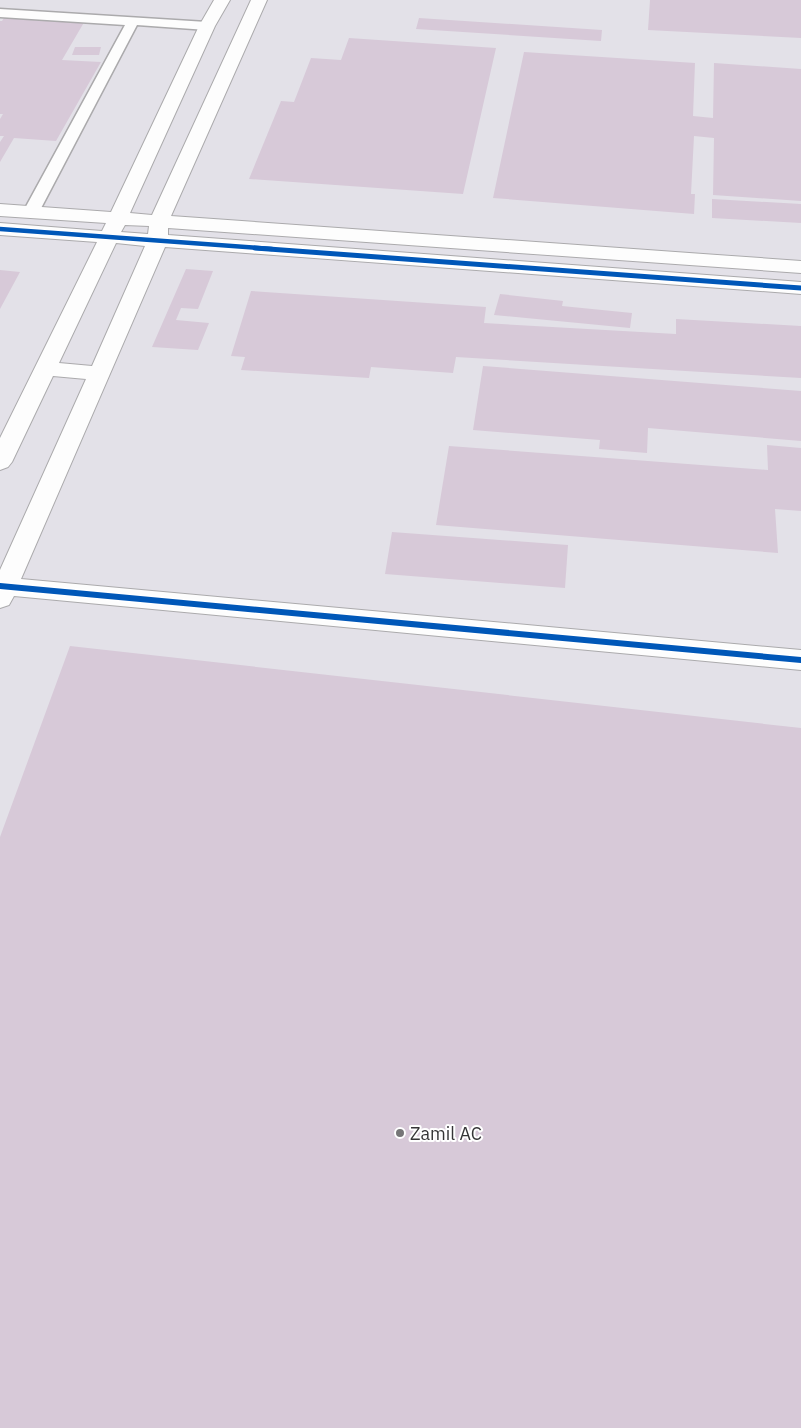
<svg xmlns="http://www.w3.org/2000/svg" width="801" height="1428" font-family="'IBM Plex Sans',sans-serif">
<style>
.built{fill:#e3e1e8}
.building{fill:#d7c9d8}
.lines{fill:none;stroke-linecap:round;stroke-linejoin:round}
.lane-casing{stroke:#abaaac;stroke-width:3}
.street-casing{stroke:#abaaac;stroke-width:2}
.lane{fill:#fdfdfd;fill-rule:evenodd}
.street{fill:#fdfdfd;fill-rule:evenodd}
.cycleway-far2-casing{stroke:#fff;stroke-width:6}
.cycleway-far1-casing{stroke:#fff;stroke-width:8}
.cycleway-casing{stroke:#fff;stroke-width:9}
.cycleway-far2{stroke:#0057b8;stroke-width:4.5}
.cycleway-far1{stroke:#0057b8;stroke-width:5}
.cycleway{stroke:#0057b8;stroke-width:6}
.poi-dot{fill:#767677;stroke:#fff;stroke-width:2}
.labels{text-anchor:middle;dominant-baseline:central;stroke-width:4;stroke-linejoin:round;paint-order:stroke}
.near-poi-label{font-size:18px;fill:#353536;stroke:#fff;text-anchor:start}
</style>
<rect width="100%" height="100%" fill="#f0eff1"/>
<path class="built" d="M0,0h801v1428h-801z"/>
<path class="building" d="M650,0h151v38l-153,-8z
M6,15l80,4 -24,41 39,2 -45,79 -42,-3 -14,24v-20l4,-6h-4v-17l3,-5h-3v-93h2z
M419,18l183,12 -1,11 -185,-12z
M349,38l147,10 -33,146 -214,-15 32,-78 13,1 17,-44 30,2z
M75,47h26l-2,8h-27z
M524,52l171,11 -2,53 20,2 1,-55 87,6v132l-88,-6 1,-57 -20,-2 -3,58h4l-1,20 -201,-16z
M712,199l89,5v19l-89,-5z
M186,269l27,2 -15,38 -17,-1 -5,12 33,3 -11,27 -46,-3z
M0,270l20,2 -20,37z
M251,291l235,16 -2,16 192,11v-15l125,7v52l-345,-21 -3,16 -82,-6 -2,11 -128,-8 4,-13 -14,-1z
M500,294l63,7 -1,5 70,7 -2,15 -136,-13z
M483,366l318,25v50l-153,-13 -1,25 -48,-4 1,-9 -127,-10z
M767,445l34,3v63l-26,-2 3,44 -342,-28 13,-79 319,24z
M392,532l176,13 -3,43 -180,-14z
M70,646l731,82v700h-801v-591z"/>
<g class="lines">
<g class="lane-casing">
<path id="lane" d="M0,9l207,13 6,4 -6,4 -70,-5 -98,187 -3,3h-10l-3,-3 102,-187 -125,-8z"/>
</g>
<g class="street-casing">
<path id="street" d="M214,0h16l-15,26 -85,187 22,2 99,-215h16l-96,216 630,45v12l-633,-45v7l633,47v12l-636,-47 -144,332 780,71v20l-787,-74 -5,9 -9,3v-38l86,-191 -33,-3 -41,86 -4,5 -8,3v-32l97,-196 -97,-7v-12l102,8 4,-8 -106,-7v-12l111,8 88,-186zM125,225l24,1 -1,8 -27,-2zM116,243l29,3 -53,120 -33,-3z"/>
</g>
<use href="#lane" class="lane"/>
<use href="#street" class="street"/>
<g class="cycleway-far2-casing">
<path id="cycleway-far2" d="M0,229l272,20"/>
</g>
<g class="cycleway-far1-casing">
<path id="cycleway-far1" d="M255,248l546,40"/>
</g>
<g class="cycleway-casing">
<path id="cycleway" d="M0,586l801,74"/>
</g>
<use href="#cycleway-far2" class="cycleway-far2"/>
<use href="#cycleway-far1" class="cycleway-far1"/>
<use href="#cycleway" class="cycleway"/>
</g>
<circle class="poi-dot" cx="400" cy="1133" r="5"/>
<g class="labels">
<g class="near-poi-label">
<text x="410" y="1133">Zamil AC</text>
</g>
</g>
</svg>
